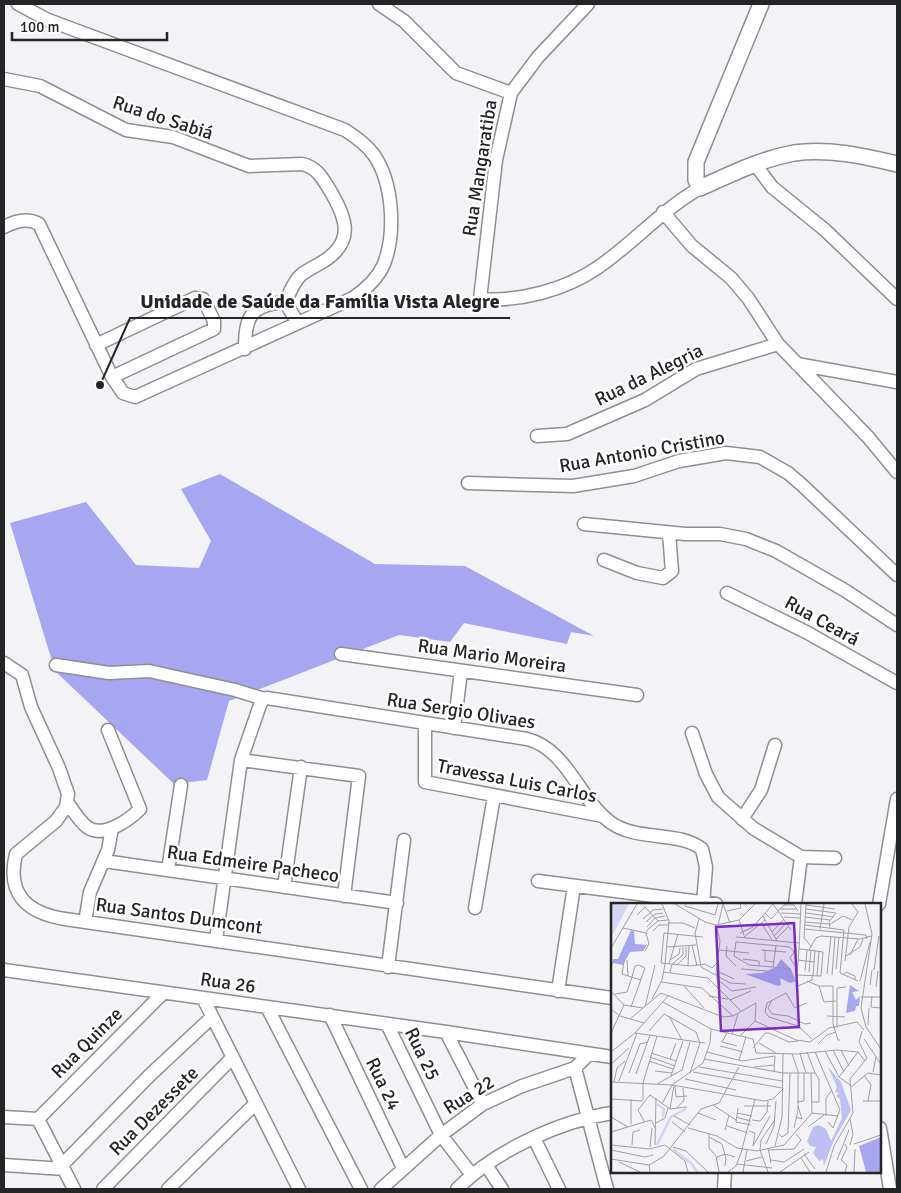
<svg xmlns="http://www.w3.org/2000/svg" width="901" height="1193" font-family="Signika,sans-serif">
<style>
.forest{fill:#a6a7f0}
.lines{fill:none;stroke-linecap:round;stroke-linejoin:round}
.minor-casing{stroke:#8e8e93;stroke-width:15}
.tertiary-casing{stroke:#8e8e93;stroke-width:18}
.minor{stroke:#fff;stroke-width:12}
.tertiary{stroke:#fff;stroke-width:15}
.labels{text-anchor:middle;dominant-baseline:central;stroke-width:5;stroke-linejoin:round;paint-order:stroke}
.street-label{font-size:19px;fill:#242526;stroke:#fff}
.inset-river{fill:none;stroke:#d3d5f3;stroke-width:2.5}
.inset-road{fill:none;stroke:#a0a0a3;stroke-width:1}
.view{fill:#7b2cbf;fill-opacity:0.15;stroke:#7b2cbf;stroke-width:2.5}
.inset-edge{fill:none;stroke:#242526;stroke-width:2.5}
.leader{fill:none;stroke:#242526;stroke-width:2}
.callout-dot{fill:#242526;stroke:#fff;stroke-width:2}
.callout-label{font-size:20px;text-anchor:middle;font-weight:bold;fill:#242526;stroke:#fff;stroke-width:5;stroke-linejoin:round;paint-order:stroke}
</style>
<rect width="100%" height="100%" fill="#f2f2f7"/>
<path class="forest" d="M220,474l155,90 90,2 129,70 -23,-4 -4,12 -103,-21 -14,19 -51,-7 -170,66 -22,79 -33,4 -119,-113 -45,-148 76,-21 50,63 63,3 12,-27 -30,-52z"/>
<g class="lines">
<g class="minor-casing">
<path id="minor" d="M379,4l25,17 52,52 55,20
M588,4l-50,53 -27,36 -15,67 -16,139c39,3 85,-9 117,-31 37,-25 63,-57 103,-80
M4,79l36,7 86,44 47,7 76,29 53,-2c15,3 21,15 29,28 15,26 24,49 -7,69 -8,5 -17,9 -23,14 -8,7 -11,18 -16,27l13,21
M755,164l17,23 53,43 72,69
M663,212l29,34 39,32 17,20 30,46 90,93 29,35
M4,227c11,-6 23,-10 35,-3l73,153 11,16 12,4 218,-99c13,-9 25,-20 31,-34 12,-32 9,-81 -10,-109 -8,-11 -18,-18 -29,-25l-297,-110 -30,-16
M96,345l99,-47 8,1 11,22v8l-102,48
M245,349c0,-33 6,-44 40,-47
M797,364l100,18
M537,436l30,-2 78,-34 51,-31 82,-25
M468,483l105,3 61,-10 45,-15 47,-8 34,4 28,16 14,12 95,90
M584,524l101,10h35l26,5 30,12 70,40 51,34
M604,560l33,13 26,5 9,-7 -3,-38
M727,593l79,39 91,51
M341,654l296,41
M4,663l18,12 9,32 28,61 9,26 -2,13 -10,14 -40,33c-10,40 11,59 49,65l547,79
M56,665l53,8 40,-2 86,19 29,9
M425,724v58l178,34
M454,728l7,-57
M692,733l14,41 12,23 35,31 48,29 -6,47
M241,760l118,16 -15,120
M67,802c6,8 12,19 20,25 16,12 42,-7 53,-18l-32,-79
M742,819l19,-29 14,-45
M801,857l34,1
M104,861l293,42
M168,870l13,-85
M538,881l178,23
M284,887l17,-120
M879,904l18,-105
M475,908l19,-112
M85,922l5,-30 18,-42 4,-22
M216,940l25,-180 19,-55 3,-6 4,-1 260,41c40,10 52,60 83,83 27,20 67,8 92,27l4,18 -3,37
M388,967l16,-127
M4,970l442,62 166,25
M558,991l16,-105
M203,998l96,191
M267,1007l94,182
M330,1015l73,153
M387,1024l54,111 31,40
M446,1032l37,72
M575,1068l32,121
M4,1117l34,2
M38,1119l125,-126
M38,1119l36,70
M880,1128l10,61
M534,1138l25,51
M4,1165l60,4
M62,1165l88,-90 61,-57
M486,1165l16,24
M103,1189l128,-130
M168,1189l87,-85
M381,1189l60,-54 42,-31 39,-18 53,-18 13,-13
M457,1189c37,-38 103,-68 155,-76
M724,1189l1,-17"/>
</g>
<g class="tertiary-casing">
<path id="tertiary" d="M761,4l-65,158v18l4,8c31,-14 61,-29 94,-35 34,-5 70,3 103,11"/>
</g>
<use href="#minor" class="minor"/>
<use href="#tertiary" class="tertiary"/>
</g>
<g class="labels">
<g class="street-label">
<text transform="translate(163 118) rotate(18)">Rua do Sabiá</text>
<text transform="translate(480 168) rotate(-81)">Rua Mangaratiba</text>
<text transform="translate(649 375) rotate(-26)">Rua da Alegria</text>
<text transform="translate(642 452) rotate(-10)">Rua Antonio Cristino</text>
<text transform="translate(822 621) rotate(29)">Rua Ceará</text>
<text transform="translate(492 656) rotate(8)">Rua Mario Moreira</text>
<text transform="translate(461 711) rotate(9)">Rua Sergio Olivaes</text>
<text transform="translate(517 781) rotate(11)">Travessa Luis Carlos</text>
<text transform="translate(253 864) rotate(8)">Rua Edmeire Pacheco</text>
<text transform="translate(179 916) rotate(8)">Rua Santos Dumcont</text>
<text transform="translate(228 983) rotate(8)">Rua 26</text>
<text transform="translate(87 1043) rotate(-45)">Rua Quinze</text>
<text transform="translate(422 1054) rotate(64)">Rua 25</text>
<text transform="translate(383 1084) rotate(64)">Rua 24</text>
<text transform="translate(469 1095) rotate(-32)">Rua 22</text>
<text transform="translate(154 1111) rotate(-45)">Rua Dezessete</text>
</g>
</g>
<g transform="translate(611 903)">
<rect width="270" height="270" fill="#f2f2f7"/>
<path d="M217,164l13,15 10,28 -18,32 -9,24 -1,-7 -4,2 -6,-8 3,-6 -6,-1 -3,-5 6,-14 6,-2 7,4 5,12 11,-23 -2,-19 -4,-3 3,-3 -4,-1 2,-5z" fill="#bec0f3"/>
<path d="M20,27l3,1 1,13 12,1 -4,6 -13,1 -7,13 -9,-2 -3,3 2,-7h5zM170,56l10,10 5,12 -6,2 -10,-5 1,7 -3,1 -33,-12 17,-1 14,-6zM239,82l9,6 -7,1 4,8 4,-4 -1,10h-3l-1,5 -9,2zM270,234v35h-15l-7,-26z" fill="#a6a7f0"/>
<path d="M0,1h18l-18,34z" fill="#d3d5f3"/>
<path class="inset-river" d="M46,201l7,5 -1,8M46,242l14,-28 15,-8M62,246l19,15 5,8"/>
<path class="inset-road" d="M64,1l30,18 11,3 23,-5 16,-16M75,1l-1,2 30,9 3,-11M112,1l7,19M162,1l18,26M190,1l-2,45 10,1 7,-12 5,-2 39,3 11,-3M195,1l-2,34 7,8M254,1l7,30 -11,74 5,19 15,22M173,2h10l4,6M195,2l29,4M169,6h16M195,6l30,4 -7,9 1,6M116,8l14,-3 -1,-4M154,10l6,6 14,-15M170,10l20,1M195,10l28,4M26,12l8,-8 13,14M152,13l14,25M173,14l17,1M194,14l25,3M32,16l10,-9 10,-1M88,16l-4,14 6,34 29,16 16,1M128,17l5,15M35,19l9,-8 8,-1M194,19l24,2M57,20h15l12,5M151,21l10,16M105,22l4,16 -4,32 3,16M107,22l5,-21M194,22l39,5 -4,43 18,8M218,22l14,-9 9,4M36,24l8,-9 10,-2M12,25l23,5 3,11 -4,7M194,26l61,6 1,4M209,26l4,-25M35,28l12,-10 10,-1M42,28l6,-6h9M161,29l12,-13M129,30l13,-6 20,-23M163,33l13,-14M92,34l-39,-4 -3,30 30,3 14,-2 7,4 6,-6M125,34l63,6M133,34l21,-17M165,36l13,-13M81,42l5,21M116,43l-1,10 10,10M165,43l-3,21 -24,-2 -15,-9 2,-14 54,5 4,5 -4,6 7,11M55,44l30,-2M0,45l26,-44M188,46l-2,26 24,1 2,-24 -14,-2M108,47l30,3M150,47l25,2M154,47v11l10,1M239,52l8,-16M235,53l14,-9 3,-8M132,56l16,2v5M16,57l1,16M59,57l9,-6 1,-6M187,57l17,2M13,58l-2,13 19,6M234,58l4,-34 9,-15 -6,-8M58,61l9,-30M66,62l9,-9v-9M77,63l1,-20M162,64l18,2M130,66l26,2M225,66l3,-32M263,67l5,-34M106,68l17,8M194,68l2,-21M52,69l45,6 33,33M59,69l2,-8 11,-9v-8M198,69l2,-22M216,71l4,-38M221,72l3,-38M232,72l3,-3 9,4v4M202,73l2,-26M206,73l2,-25M21,74l3,-11 4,-1M107,77l14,11 24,-4M196,78l12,5h14v38l5,16h2M249,78l10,-39M50,79l41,6 31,28M259,82l2,-15M73,83l20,22M187,83l14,-6v-4M208,83l5,16 12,-1M265,84l2,-16M0,88l13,14 19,3M4,91l12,-2 5,-15M98,93l19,3M261,93l-1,11 10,1M250,94h20M41,96l10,-19 3,-16 4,-43 -7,-17M119,97l21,-9M161,97l-4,8 4,6 16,2 17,8 6,-1M52,99l48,27 42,10 3,14 41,1 40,-4 21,2M195,100l-11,5 -9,-15 -19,10 -2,9 4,5 29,9 14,13M20,104l14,-39 -6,-3M34,104l10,-42M0,106l9,7 24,7M58,113l13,24M216,113l18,1M19,116l31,-26 62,24 10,-1 23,-13 -1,18 -15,15M144,118l41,19 14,2 19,-14 28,-6 7,8M257,122l1,-17M226,125v-40l9,-1M38,128l15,-17 32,18 4,11 -10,30M0,130l13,-28M24,130l70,10M116,130l-5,9 15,4M158,130l20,9 9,-1M121,131l6,-20M253,136l17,25M148,140l17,10M207,141l9,-9 9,-3M109,143l23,6M142,145l12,-15h4M222,147l11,22M230,147l8,16M214,148l14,26 11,8M0,149l24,-19 34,-38M96,149l35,9 33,-5 -1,15M204,149l25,58 -7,18 -5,-6M40,150l25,8M181,151l6,17v39l-4,18M189,151l6,19M39,154l25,9M59,156l6,-16M93,156l79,14h32l-8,-21M128,157l7,-23M38,158l24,8M0,161l18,-16M88,164l83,14M143,164l20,-2M44,168l17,2M82,169l89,16M262,169l3,-15M18,170l11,-29 8,-2M25,171l14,-39M253,172l7,10 -3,16M60,173l12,-35M228,174l19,-25 7,9M74,176l51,11M8,178l18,-48M0,179l61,3M3,179l3,-14 8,-7M32,180l14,-47M32,180v17M46,181l25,-14 8,-28M61,182l92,16 9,-2 9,-9M64,183l1,11 11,-1M240,184l17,-14 13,2M0,196l32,2M252,198h18M186,199l7,-1v-28M201,199h7v-23l-4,-6M51,201l10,-19 31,-22 7,-20 1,-14M102,202l23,15M133,203h27M66,205l7,-8 -1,-12M127,205l-2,14 15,3M59,206l4,-24M87,210l18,7M126,210l15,3M201,210l26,3M63,213l16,9M215,213v-18l6,-8M0,214l17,10M125,214l15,4M185,214l6,2 -4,-13M141,217l8,1 7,-9 1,-11M33,218l-6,-11 12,-15 20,14 17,-2M61,219l13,10M45,220l9,-5 3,-10M20,221v-25M116,223l21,7M197,224l16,-12M77,225l29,8 20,12 20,3 27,-6 28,-32 -1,-40M114,227l4,-15M138,228l6,2 -2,13 17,-30M0,229l40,-12 5,9M98,231v14l7,8 3,16M168,231l3,3 6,-4 2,-60M98,234l13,7 4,15 -1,7M155,241l8,-18 2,-25M234,241l2,4 -6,12 6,5 -2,7M243,241l27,-9M0,242l38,4 16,-4 20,16 3,11M21,242l1,-13 7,-2M44,242l1,-47M239,242l3,-11 -3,-15M164,243l7,-29 1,-64M39,244l2,-19M62,244l13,4 22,21M157,245l3,15M0,247l34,7 8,-2M149,247l1,-10 13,-19M149,247l8,22M158,247l25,-1 7,-9 -5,-6M193,251l11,15M106,254l8,-3 10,3M190,255l9,14M0,256l38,6 1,7M160,257l13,2 20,-13M226,257l12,-30M135,258l16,-4M8,259l21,10M126,261l35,4M38,262l15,-9 37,-47 18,-6 20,-36M117,269l8,-6 5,-13 14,-54M132,269l4,-22M169,269l29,-20M215,269l8,-26 19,-33 -3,-34 17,-21 -8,-16 3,-11M243,269l1,-23"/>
<path class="view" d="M183,20l5,104 -78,4 -5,-104z"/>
<rect width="270" height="270" class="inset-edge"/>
</g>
<path class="leader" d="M100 385L130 318H510"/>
<circle class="callout-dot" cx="100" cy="385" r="5"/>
<g class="callout-label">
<text x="320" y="308">Unidade de Saúde da Família Vista Alegre</text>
</g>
<rect width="901" height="1193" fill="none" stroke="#242526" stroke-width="10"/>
<path d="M12 32v8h155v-8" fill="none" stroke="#242526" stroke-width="2.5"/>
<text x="20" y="32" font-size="15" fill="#242526" stroke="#ffffff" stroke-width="4" paint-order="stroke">100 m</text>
</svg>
